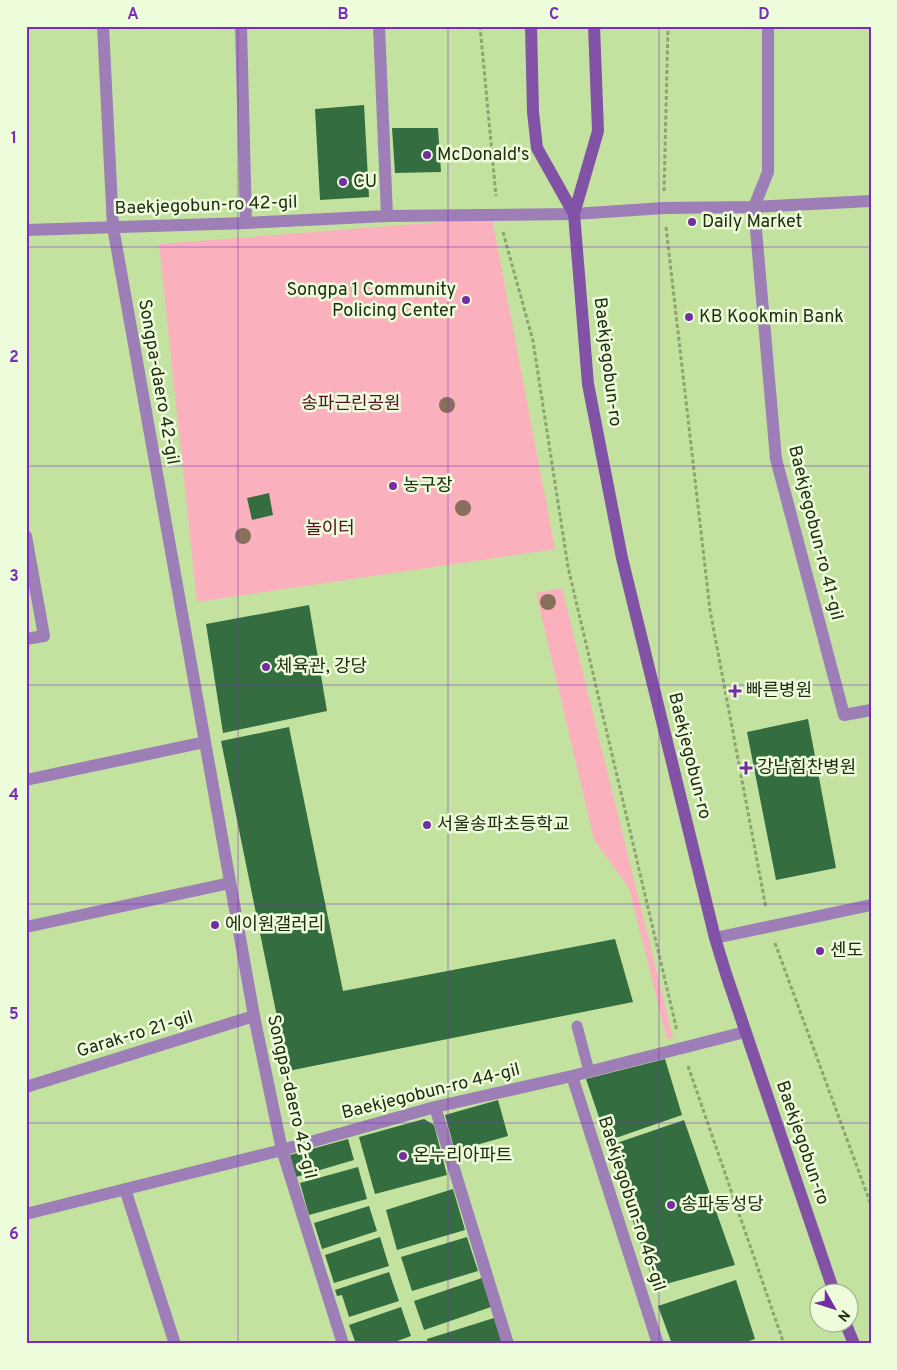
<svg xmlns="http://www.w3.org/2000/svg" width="897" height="1370" font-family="Overpass,'Noto Sans KR',sans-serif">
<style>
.green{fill:#fab1bd}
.building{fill:#346d3f}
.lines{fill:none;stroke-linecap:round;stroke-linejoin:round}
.path{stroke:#8ca46f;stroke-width:3;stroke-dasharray:4 2.5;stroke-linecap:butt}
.lane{stroke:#9d7eb7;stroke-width:11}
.street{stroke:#9d7eb7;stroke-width:12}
.secondary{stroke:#8152a6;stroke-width:12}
.tree{fill:#876f5c}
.grid{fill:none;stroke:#7b2cbf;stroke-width:1;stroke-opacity:0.55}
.poi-dot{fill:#732ea1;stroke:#edfddb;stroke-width:2}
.labels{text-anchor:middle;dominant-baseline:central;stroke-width:5;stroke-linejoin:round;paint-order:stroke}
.poi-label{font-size:18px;fill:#212c12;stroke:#edfddb;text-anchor:start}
.street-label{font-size:18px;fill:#212c12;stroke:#edfddb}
.park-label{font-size:18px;fill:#561125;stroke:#edfddb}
.neatline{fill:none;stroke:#7b2cbf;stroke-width:2}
.grid-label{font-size:16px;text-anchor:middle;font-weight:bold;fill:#7b2cbf}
</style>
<rect width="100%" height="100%" fill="#c3e29f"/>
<path class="green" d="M492,218l63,331 -358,53 -38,-358z
M562,588l111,450 -6,1 -38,-151 -35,-48 -58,-247z"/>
<path class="building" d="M364,105l5,92 -49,3 -5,-91z
M392,128h46l3,44 -46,1z
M269,493l4,22 -21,5 -5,-22z
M309,605l18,106 -104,22 -17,-109z
M808,719l28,149 -60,12 -29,-148z
M289,727l54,264 272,-52 18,63 -345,69 -67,-330z
M665,1059l17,56 -75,26 -21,-62z
M498,1100l10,36 -53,15 -10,-36z
M424,1119l10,6 13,50 -72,19 -16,-57z
M684,1120l51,145 -80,22 -47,-141z
M348,1139l6,21 -58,17 -6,-22z
M358,1167l9,32 -58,16 -9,-32z
M453,1189l12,41 -68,20 -11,-40z
M369,1206l8,25 -55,18 -8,-26z
M380,1237l9,29 -55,17 -9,-28z
M467,1237l11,34 -66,20 -11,-34z
M389,1272l10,29 -50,16 -7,-22 -5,1 -2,-6z
M482,1278l9,29 -67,23 -10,-29z
M736,1280l19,59 -16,5h-67l-14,-38z
M401,1307l10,29 -22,8h-33l-7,-19z
M494,1318l9,26h-75l-1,-5z"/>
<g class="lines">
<path class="path" d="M480,26l16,170
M664,191l4,-165
M666,227l44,383 56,298
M503,232l30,109 35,226 109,464
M775,943l96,262
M688,1066l96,278"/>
<path class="lane" d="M577,1026l12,45"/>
<path class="street" d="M103,26l10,201 141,789 28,134 61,194
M241,26l5,197
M379,26l8,190
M768,26v146l-14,35 22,252 68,256 27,-5
M26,230l220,-7 141,-7 187,-2 90,-6 90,-1 117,-6
M26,536l18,100 -18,3
M26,780l179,-38
M26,927l204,-44
M715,938l156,-33
M572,1076l86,268
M26,1087l228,-71
M435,1107l73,237
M125,1189l50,155
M26,1214l256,-64 153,-43 137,-31 173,-44"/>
<path class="secondary" d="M531,26l2,86 4,36 37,66
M594,26l4,105 -24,83 14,170 34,174 93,380 11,36 108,318
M845,1322l9,22"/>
</g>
<g class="tree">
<circle cx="447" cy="405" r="8"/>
<circle cx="463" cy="508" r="8"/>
<circle cx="243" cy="536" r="8"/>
<circle cx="548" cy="602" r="8"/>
</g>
<path class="grid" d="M238,26v1318M448,26v1318M659,26v1318M26,247h845M26,466h845M26,685h845M26,904h845M26,1123h845"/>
<g class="poi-dot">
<circle cx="427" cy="155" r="5"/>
<circle cx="343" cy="182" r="5"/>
<circle cx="692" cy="222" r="5"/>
<circle cx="466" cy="300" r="5"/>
<circle cx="689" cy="317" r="5"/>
<circle cx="393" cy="486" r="5"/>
<circle cx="266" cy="667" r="5"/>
<path d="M732.5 683.5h5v5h5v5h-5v5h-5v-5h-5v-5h5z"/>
<path d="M743.5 760.5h5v5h5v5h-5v5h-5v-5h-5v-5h5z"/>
<circle cx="427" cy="825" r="5"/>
<circle cx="215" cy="925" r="5"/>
<circle cx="820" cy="951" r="5"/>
<circle cx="403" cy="1156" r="5"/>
<circle cx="671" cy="1205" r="5"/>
</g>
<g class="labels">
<g class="poi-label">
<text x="437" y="155">McDonald's</text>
<text x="353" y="182">CU</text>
<text x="702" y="222">Daily Market</text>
<text x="456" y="290" text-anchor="end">Songpa 1 Community<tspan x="456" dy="21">Policing Center</tspan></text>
<text x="699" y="317">KB Kookmin Bank</text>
<text x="403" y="486">농구장</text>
<text x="276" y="667">체육관, 강당</text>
<text x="746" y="691">빠른병원</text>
<text x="757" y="768">강남힘찬병원</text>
<text x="437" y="825">서울송파초등학교</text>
<text x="225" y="925">에이원갤러리</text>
<text x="830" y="951">센도</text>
<text x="413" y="1156">온누리아파트</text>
<text x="681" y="1205">송파동성당</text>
</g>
<g class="street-label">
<text transform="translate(206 206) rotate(-2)">Baekjegobun-ro 42-gil</text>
<text transform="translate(607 362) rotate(83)">Baekjegobun-ro</text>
<text transform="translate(158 382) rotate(80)">Songpa-daero 42-gil</text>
<text transform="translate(815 533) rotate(76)">Baekjegobun-ro 41-gil</text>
<text transform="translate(689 756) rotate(76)">Baekjegobun-ro</text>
<text transform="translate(135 1035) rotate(-17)">Garak-ro 21-gil</text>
<text transform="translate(431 1092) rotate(-14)">Baekjegobun-ro 44-gil</text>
<text transform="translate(291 1097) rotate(77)">Songpa-daero 42-gil</text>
<text transform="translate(802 1143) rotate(71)">Baekjegobun-ro</text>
<text transform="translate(631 1204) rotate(72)">Baekjegobun-ro 46-gil</text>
</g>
<g class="park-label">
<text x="351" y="404">송파근린공원</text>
<text x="330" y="529">놀이터</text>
</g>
</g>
<rect width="897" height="1370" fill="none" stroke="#edfddb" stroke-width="55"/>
<g transform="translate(834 1308) rotate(129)"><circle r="24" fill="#edfddb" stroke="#9ba98b"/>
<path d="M0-4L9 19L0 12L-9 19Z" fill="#732ea1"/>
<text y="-8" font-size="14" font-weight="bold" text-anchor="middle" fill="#212c12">N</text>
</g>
<rect x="28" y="28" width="842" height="1314" class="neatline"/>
<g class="grid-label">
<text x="133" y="19">A</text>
<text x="343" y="19">B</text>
<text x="554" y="19">C</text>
<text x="764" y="19">D</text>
<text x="14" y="143">1</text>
<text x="14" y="362">2</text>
<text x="14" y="581">3</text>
<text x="14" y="800">4</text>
<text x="14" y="1019">5</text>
<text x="14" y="1239">6</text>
</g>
</svg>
